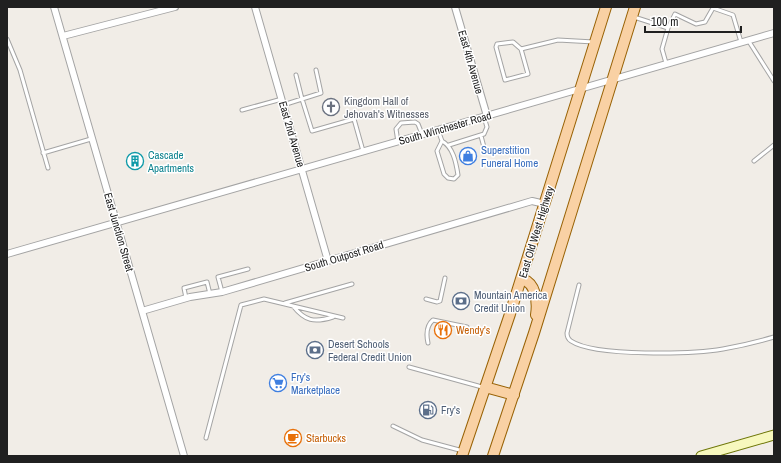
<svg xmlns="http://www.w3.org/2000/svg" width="781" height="463" font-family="'Archivo Narrow',sans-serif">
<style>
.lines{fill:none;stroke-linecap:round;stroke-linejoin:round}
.service-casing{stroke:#a4a4a4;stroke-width:5}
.minor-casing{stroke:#a4a4a4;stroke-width:8}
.secondary-casing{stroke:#6e7608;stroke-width:11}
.primary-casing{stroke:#986205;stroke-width:12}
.service{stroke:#fff;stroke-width:3}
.minor{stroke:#fff;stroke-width:6}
.secondary{stroke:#f7f8be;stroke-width:9}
.primary{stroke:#f9d1a4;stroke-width:10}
.labels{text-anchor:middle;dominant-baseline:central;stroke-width:3;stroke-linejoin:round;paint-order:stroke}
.street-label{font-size:11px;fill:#202020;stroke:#fff}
.worship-label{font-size:11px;fill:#5b616d;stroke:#fff;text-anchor:start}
.shop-label{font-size:11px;fill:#366cbe;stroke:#fff;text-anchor:start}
.culture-label{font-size:11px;fill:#0d838f;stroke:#fff;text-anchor:start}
.service-label{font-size:11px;fill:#4e5e75;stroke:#fff;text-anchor:start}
.food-label{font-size:11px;fill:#c56008;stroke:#fff;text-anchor:start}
</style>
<rect width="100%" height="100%" fill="#f1ede7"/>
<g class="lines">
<g class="service-casing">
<path id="service" d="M634,17l34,11 -6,21 4,14
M668,28l7,-14 21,10 9,-2 8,-14 20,7 8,27
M7,39l13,31 28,98
M748,40l26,41
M521,49l7,25 -23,6 -9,-33 1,-3 16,-2 8,7 37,-9 36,2
M296,75l6,24 19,-6 -5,-23
M283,105l19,-6 10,32 42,-12 9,32
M242,110l40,-11
M438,130l4,11 -5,10 7,23 4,4 6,1 4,-4c-2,-13 -5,-28 -16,-34
M481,136l4,15
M398,142l-2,-13 5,-6 14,-1 3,2 4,10
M449,145l35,-11 3,-7 -3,-10
M43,153l48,-14
M754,161l20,-16
M579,285l-12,48c0,3 1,6 4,8 24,16 123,13 152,8 17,-3 34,-7 51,-12
M222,292l-4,-15 30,-8
M186,298l-2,-10 23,-6 3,12
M426,299l11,3 3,-1 5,-23
M285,303l67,-19
M293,306c12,15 21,17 40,11
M428,343c-2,-9 -2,-17 5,-23l34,7
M409,367l73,20
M393,426l29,14 41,11
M206,438l35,-133 23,-6 79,19"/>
</g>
<g class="minor-casing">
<path id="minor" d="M54,7l130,449
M255,7l73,254
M455,7l32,109
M63,36l112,-29
M7,254l767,-221
M142,311l48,-14 32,-5 310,-91 13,3"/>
</g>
<g class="secondary-casing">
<path id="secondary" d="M701,456l73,-21"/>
</g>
<g class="primary-casing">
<path id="primary" d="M522,279c14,4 16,23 14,36
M485,387l29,8
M462,456l48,-142 96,-307
M493,456l41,-123 101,-326"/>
</g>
<use href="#service" class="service"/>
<use href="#minor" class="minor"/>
<use href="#secondary" class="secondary"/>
<use href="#primary" class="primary"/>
</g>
<defs>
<g id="church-ring" transform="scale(0.9)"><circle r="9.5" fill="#fff" stroke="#6b7280" stroke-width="1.5"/><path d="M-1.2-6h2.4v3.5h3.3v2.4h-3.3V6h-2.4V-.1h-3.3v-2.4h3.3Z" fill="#6b7280"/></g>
<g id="shop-ring" transform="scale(0.9)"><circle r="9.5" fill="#fff" stroke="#3f7fe0" stroke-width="1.5"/><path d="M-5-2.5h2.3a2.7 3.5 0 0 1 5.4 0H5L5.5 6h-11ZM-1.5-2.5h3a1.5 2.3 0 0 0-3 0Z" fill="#3f7fe0"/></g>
<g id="building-ring" transform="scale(0.9)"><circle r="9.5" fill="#fff" stroke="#0f9aa8" stroke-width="1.5"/><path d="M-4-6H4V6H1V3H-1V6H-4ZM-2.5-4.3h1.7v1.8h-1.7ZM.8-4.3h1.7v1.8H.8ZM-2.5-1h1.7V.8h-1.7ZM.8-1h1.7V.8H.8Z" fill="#0f9aa8"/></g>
<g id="bank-ring" transform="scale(0.9)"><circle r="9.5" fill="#fff" stroke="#5c6f8a" stroke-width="1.5"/><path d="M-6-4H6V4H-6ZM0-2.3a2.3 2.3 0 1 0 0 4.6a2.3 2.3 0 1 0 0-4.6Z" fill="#5c6f8a"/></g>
<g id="restaurant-ring" transform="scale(0.9)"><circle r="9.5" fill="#fff" stroke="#e8710a" stroke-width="1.5"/><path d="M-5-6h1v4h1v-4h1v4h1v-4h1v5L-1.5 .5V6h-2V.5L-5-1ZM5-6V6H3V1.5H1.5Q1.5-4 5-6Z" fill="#e8710a"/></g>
<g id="supermarket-ring" transform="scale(0.9)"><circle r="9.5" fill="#fff" stroke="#3f7fe0" stroke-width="1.5"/><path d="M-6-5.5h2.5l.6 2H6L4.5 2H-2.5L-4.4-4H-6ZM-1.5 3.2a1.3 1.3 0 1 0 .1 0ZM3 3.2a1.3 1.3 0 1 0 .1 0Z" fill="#3f7fe0"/></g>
<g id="fuel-ring" transform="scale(0.9)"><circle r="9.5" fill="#fff" stroke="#5c6f8a" stroke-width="1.5"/><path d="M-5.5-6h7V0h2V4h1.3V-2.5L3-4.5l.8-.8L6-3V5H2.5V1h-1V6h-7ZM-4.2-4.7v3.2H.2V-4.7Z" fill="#5c6f8a"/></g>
<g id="cafe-ring" transform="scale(0.9)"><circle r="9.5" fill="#fff" stroke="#e8710a" stroke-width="1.5"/><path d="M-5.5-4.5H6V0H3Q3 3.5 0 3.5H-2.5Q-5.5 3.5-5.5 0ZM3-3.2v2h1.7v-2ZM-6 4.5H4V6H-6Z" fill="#e8710a"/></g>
</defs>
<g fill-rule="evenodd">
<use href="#church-ring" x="331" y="107"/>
<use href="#shop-ring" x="468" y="156"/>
<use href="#building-ring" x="135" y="161"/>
<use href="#bank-ring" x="461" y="301"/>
<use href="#restaurant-ring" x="443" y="330"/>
<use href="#bank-ring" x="315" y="350"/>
<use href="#supermarket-ring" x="278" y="383"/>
<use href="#fuel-ring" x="428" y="410"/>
<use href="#cafe-ring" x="293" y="438"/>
</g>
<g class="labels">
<g class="street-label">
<text transform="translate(471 62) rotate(74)">East 4th Avenue</text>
<text transform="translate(445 128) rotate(-16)">South Winchester Road</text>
<text transform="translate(292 134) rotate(74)">East 2nd Avenue</text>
<text transform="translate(119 232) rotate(74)">East Junction Street</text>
<text transform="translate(536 232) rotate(-73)">East Old West Highway</text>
<text transform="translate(344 256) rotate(-17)">South Outpost Road</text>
</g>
<g class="worship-label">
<text x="344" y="101">Kingdom Hall of<tspan x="344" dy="13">Jehovah's Witnesses</tspan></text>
</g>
<g class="shop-label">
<text x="481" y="150">Superstition<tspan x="481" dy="13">Funeral Home</tspan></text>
<text x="291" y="377">Fry's<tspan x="291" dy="13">Marketplace</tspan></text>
</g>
<g class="culture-label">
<text x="148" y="155">Cascade<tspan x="148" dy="13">Apartments</tspan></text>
</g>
<g class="service-label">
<text x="474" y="295">Mountain America<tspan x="474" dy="13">Credit Union</tspan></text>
<text x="328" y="344">Desert Schools<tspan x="328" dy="13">Federal Credit Union</tspan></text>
<text x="441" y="410">Fry's</text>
</g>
<g class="food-label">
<text x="456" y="330">Wendy's</text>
<text x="306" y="438">Starbucks</text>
</g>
</g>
<rect width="781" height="463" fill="none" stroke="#202020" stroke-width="16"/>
<path d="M645 26v6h96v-6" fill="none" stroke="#202020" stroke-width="2"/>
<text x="651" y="26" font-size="12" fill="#202020" stroke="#ffffff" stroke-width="3" paint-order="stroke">100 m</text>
</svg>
